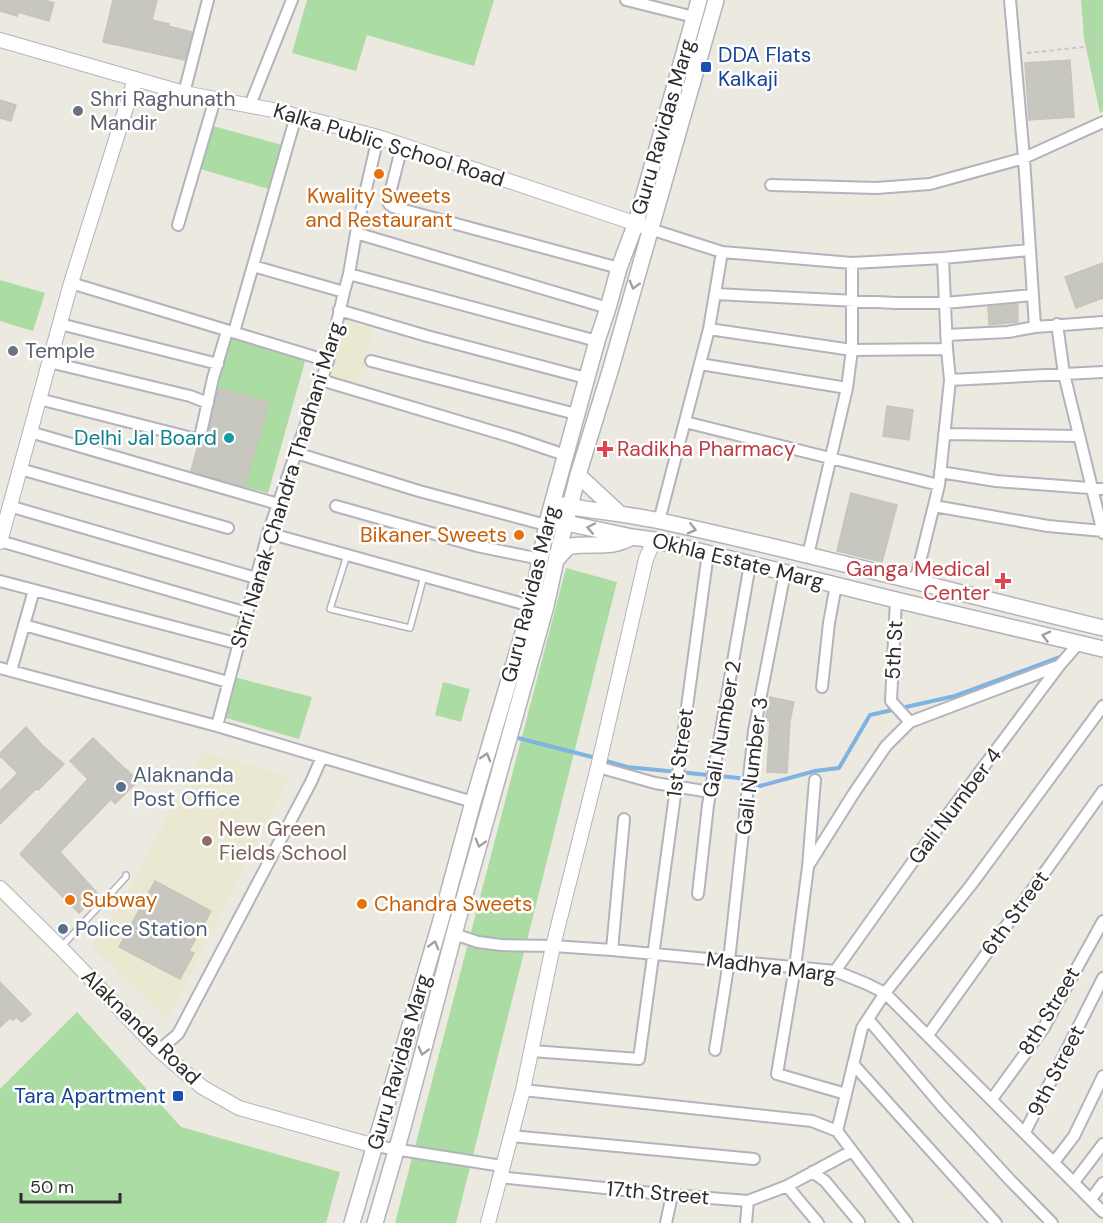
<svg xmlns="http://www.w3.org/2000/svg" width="1103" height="1223" font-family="'DM Sans',sans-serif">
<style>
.education{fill:#ebe8d1}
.green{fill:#aadca3}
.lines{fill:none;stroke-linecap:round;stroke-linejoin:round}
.stream{stroke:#7fb3e1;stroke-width:4}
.building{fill:#c7c6bf;stroke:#c7c5b9;stroke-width:1.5}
.service-casing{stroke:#b3b3be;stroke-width:8}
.minor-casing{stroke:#b3b3be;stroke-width:14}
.tertiary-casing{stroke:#b3b3be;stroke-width:16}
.secondary-casing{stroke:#b3b3be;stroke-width:18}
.path{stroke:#c8c8c8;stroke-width:2;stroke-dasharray:4.5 3;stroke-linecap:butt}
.service{stroke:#fff;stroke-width:5}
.minor{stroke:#fff;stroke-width:10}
.tertiary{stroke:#fff;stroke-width:14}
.secondary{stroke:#fff;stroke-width:15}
.oneway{stroke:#a0a0a0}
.transit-dot{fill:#1a4fb4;stroke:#fff;stroke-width:2}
.worship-dot{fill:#6b7280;stroke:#fff;stroke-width:2}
.food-dot{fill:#e8710a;stroke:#fff;stroke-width:2}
.culture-dot{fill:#0f9aa8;stroke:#fff;stroke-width:2}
.health-dot{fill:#e0444e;stroke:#fff;stroke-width:2}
.service-dot{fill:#5c6f8a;stroke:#fff;stroke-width:2}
.education-dot{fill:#8d6e63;stroke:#fff;stroke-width:2}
.labels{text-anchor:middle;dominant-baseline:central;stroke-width:5;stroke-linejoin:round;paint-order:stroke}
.transit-label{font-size:21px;fill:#164399;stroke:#fff;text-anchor:start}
.worship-label{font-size:21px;fill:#5b616d;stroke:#fff;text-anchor:start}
.street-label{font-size:21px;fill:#2c2c2c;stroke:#fff}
.food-label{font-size:21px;fill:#c56008;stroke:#fff;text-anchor:start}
.culture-label{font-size:21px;fill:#0d838f;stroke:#fff;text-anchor:end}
.health-label{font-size:21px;fill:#be3a42;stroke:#fff;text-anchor:start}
.service-label{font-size:21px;fill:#4e5e75;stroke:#fff;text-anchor:start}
.education-label{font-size:21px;fill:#785e54;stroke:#fff;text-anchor:start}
</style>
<rect width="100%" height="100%" fill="#ece9e0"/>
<path class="education" d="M333,317l41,12 -20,68 -41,-12z
M203,752l87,25 -123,243 -76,-74 30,-42z"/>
<path class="green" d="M307,0h187l-20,66 -107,-31 -11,36 -64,-18z
M1081,0h22v111l-3,2 -16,-75z
M213,126l69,19 -13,44 -69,-20z
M0,280l45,13 -12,38 -33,-10z
M230,333l77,21 -39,139 -23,-6 24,-85 -54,-15z
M566,568l51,14 -161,641h-61z
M234,677l78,20 -13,42 -76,-22z
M443,682l27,7 -9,33 -26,-7z
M77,1012l104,115 159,45 -14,51h-326v-134z"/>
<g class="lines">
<path class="stream" d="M518,738l78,20
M603,760l24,7 112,11 21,8 55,-15 24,-3 31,-53 85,-19 108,-40"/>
</g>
<path class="building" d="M0,0h45l9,3 -5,18 -31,-9 -1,4 -17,-5z
M113,0h44l-5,20 17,4 -1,2 24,6 -7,28 -82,-18z
M1070,60l4,57 -45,3 -4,-57z
M0,100l16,5 -5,16 -11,-3z
M1103,263v35l-27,10 -11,-31z
M1018,304v18l-29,3 -1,-18z
M218,388l51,14 -24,85 -54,-16 7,-26 6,-4 4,-6z
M887,406l26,4 -4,30 -26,-4z
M851,493l46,12 -15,57 -45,-11z
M770,697l24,5 -4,19 -3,52 -20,-1 3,-51 -5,-1z
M26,727l17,19 21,18 -26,26 -2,-1 -36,35v-33l18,-18 -18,-17v-3z
M93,738l33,32v-1l12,12 -23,23 -4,-5 -51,53 38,42 -19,19 -59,-59 68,-75 -18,-18z
M155,881l56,30 -22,40 5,2 -14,26 -61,-32z
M0,982l31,32 -9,8 -6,-5 -3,3 -3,-2 -10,9z"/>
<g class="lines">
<g class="service-casing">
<path id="service" d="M347,555l-17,54 80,19 14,-52
M62,946l64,-69v-2"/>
</g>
<g class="minor-casing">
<path id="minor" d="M626,0l68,17
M1010,0l14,158 11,169 68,-5
M184,93l24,-93
M250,105l42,-105
M402,146l-14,55 1,3 4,3 226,61
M771,185l105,3 54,-4 94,-26 79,-36
M178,225l37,-126
M650,229l72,23 130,11 91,-5 4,91 3,31 -11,105 -24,97
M356,233l252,75
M943,258l87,-8
M253,266l91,26
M349,274l248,67
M71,283l257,78
M716,294l180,9h49l88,-8
M339,310l88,26 159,42
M60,324l158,40
M1057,324l7,50 39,159
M709,329l143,21 95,-1
M234,332l62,-216
M946,335l62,-3 27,-5
M371,361l205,53
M49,362l141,34 18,7
M700,364l147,24
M321,380l194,58 50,17
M950,380l153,-8
M39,399l153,39c4,0 7,0 9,-5l12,-55 14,-47
M685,422l254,63
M30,432l248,72
M944,434l135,2
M296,453l123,38 127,34
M20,469l208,59
M940,472l56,9 107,8
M9,506l247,72
M336,506l141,40 63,13
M934,506l114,20 55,5
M659,521l50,-192 13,-77
M268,533l263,73
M0,541l247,72
M808,555l39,-167 5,-38v-87
M0,581l239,63
M896,600l-5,101 19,21
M24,625l204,57
M0,668l217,58 256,76
M11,671l23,-81
M822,687l7,-64 7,-38
M217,726l51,-193 60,-172 16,-69 5,-18 7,-41 22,-96
M598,767l57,16 55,9
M815,780l-7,87 -13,100 -18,107 69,20
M810,863l44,-70 32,-47 24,-24 148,-56
M698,894l10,-89 42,-241
M454,934l24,8 23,3 52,1 59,4 223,21 32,13 18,9 218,219
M612,950l12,-131
M835,971l84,-118 140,-187 20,-23
M868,1019l73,86 69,75 42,43
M928,1035l175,-244
M159,1050l19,-16 133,-252 11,-25
M715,1050l14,-89 25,-230 31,-159
M532,1051l107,8 69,-506
M853,1064l143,159
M523,1090l289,31 25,10 70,92
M992,1099l51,-70 60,-108
M837,1131l25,-103 23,-35 86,-108 132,-179
M1025,1132l78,-154
M511,1136l243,23
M375,1146l127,20
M1054,1162l20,-26 29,-60
M812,1172l13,9 34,41
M499,1177l173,18 76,6 39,-15 65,-35
M1074,1182l29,-38
M787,1186l31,37
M1091,1199l12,-16
M666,1223l6,-28
M746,1223l2,-22"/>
</g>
<g class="tertiary-casing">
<path id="tertiary" d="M0,40l184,53 94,18 100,26 268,90
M0,542l71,-259 64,-204
M0,888l61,60 98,102 43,37 37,21 136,38
M488,1223l35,-133 30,-144 45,-179 48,-208 8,-19"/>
</g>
<g class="secondary-casing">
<path id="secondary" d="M578,475l41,38
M561,505c33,6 66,9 99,16 148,32 295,71 443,107
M557,521l75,16 22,3 242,60 207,49
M556,560l11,-12 5,-2c21,-3 41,3 60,-9
M352,1223l87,-296 34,-125 58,-196 17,-87 49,-178 11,-33 11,-40 17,-45 63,-223
M375,1223l28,-96 51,-193 92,-328 10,-46 22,-85 33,-107 105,-368"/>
</g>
<path class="path" d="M1088,0l8,66 5,31
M1027,53l66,-7"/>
<use href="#service" class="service"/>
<use href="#minor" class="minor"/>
<use href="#tertiary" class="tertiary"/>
<use href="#secondary" class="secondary"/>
</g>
<defs><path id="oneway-chevron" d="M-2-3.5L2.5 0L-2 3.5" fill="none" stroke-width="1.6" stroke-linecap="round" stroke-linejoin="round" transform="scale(1.5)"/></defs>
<g class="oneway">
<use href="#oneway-chevron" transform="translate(634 285) rotate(106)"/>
<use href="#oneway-chevron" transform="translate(591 528) rotate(-168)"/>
<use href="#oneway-chevron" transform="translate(692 529) rotate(13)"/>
<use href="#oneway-chevron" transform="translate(1046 636) rotate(-166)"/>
<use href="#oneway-chevron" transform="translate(486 757) rotate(-73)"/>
<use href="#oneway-chevron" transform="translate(480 843) rotate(106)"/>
<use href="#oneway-chevron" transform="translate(434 945) rotate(-74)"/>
<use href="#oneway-chevron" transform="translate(423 1051) rotate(105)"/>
</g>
<g class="transit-dot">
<rect x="700" y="61" width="12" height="12" rx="3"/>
<rect x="172" y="1090" width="12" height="12" rx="3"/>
</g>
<g class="worship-dot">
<circle cx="78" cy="111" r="6"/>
<circle cx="13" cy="351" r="6"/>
</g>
<g class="food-dot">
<circle cx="379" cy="174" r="6"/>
<circle cx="519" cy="535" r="6"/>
<circle cx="70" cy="900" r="6"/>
<circle cx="362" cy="904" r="6"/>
</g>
<circle class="culture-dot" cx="229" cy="438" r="6"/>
<g class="health-dot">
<path d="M602 440h6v6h6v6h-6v6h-6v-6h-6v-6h6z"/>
<path d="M1000 572h6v6h6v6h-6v6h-6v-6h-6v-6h6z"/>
</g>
<g class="service-dot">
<circle cx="121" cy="787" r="6"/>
<circle cx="63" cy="929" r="6"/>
</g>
<circle class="education-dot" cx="207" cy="841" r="6"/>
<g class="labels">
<g class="transit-label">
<text x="718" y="55">DDA Flats<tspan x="718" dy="24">Kalkaji</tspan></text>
<text x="166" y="1096" text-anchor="end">Tara Apartment</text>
</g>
<g class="worship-label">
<text x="90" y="99">Shri Raghunath<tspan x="90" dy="24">Mandir</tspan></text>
<text x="25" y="351">Temple</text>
</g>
<g class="street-label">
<text transform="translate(663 127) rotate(-74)">Guru Ravidas Marg</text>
<text transform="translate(389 145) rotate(17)">Kalka Public School Road</text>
<text transform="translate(287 485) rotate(-73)">Shri Nanak Chandra Thadhani Marg</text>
<text transform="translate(738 561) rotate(14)">Okhla Estate Marg</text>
<text transform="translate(530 594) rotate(-76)">Guru Ravidas Marg</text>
<text transform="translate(894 650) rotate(-87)">5th St</text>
<text transform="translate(722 729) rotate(-80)">Gali Number 2</text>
<text transform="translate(680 753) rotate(-82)">1st Street</text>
<text transform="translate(752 766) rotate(-83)">Gali Number 3</text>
<text transform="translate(955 806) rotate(-53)">Gali Number 4</text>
<text transform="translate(1015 913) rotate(-54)">6th Street</text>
<text transform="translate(771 967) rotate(7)">Madhya Marg</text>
<text transform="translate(1049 1011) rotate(-59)">8th Street</text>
<text transform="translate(141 1027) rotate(44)">Alaknanda Road</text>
<text transform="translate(399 1062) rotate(-74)">Guru Ravidas Marg</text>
<text transform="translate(1056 1071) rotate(-63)">9th Street</text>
<text transform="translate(658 1193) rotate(5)">17th Street</text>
</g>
<g class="food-label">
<text x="379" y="196" text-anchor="middle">Kwality Sweets<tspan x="379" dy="24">and Restaurant</tspan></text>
<text x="507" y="535" text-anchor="end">Bikaner Sweets</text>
<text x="82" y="900">Subway</text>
<text x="374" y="904">Chandra Sweets</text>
</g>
<g class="culture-label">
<text x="217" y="438">Delhi Jal Board</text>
</g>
<g class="health-label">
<text x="617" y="449">Radikha Pharmacy</text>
<text x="990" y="569" text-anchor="end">Ganga Medical<tspan x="990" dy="24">Center</tspan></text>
</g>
<g class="service-label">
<text x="133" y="775">Alaknanda<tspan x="133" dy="24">Post Office</tspan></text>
<text x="75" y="929">Police Station</text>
</g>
<g class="education-label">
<text x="219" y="829">New Green<tspan x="219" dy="24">Fields School</tspan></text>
</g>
</g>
<path d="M21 1193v9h99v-9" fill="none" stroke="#2c2c2c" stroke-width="3"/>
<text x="30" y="1193" font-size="18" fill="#2c2c2c" stroke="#ffffff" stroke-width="4.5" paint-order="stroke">50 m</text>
</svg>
